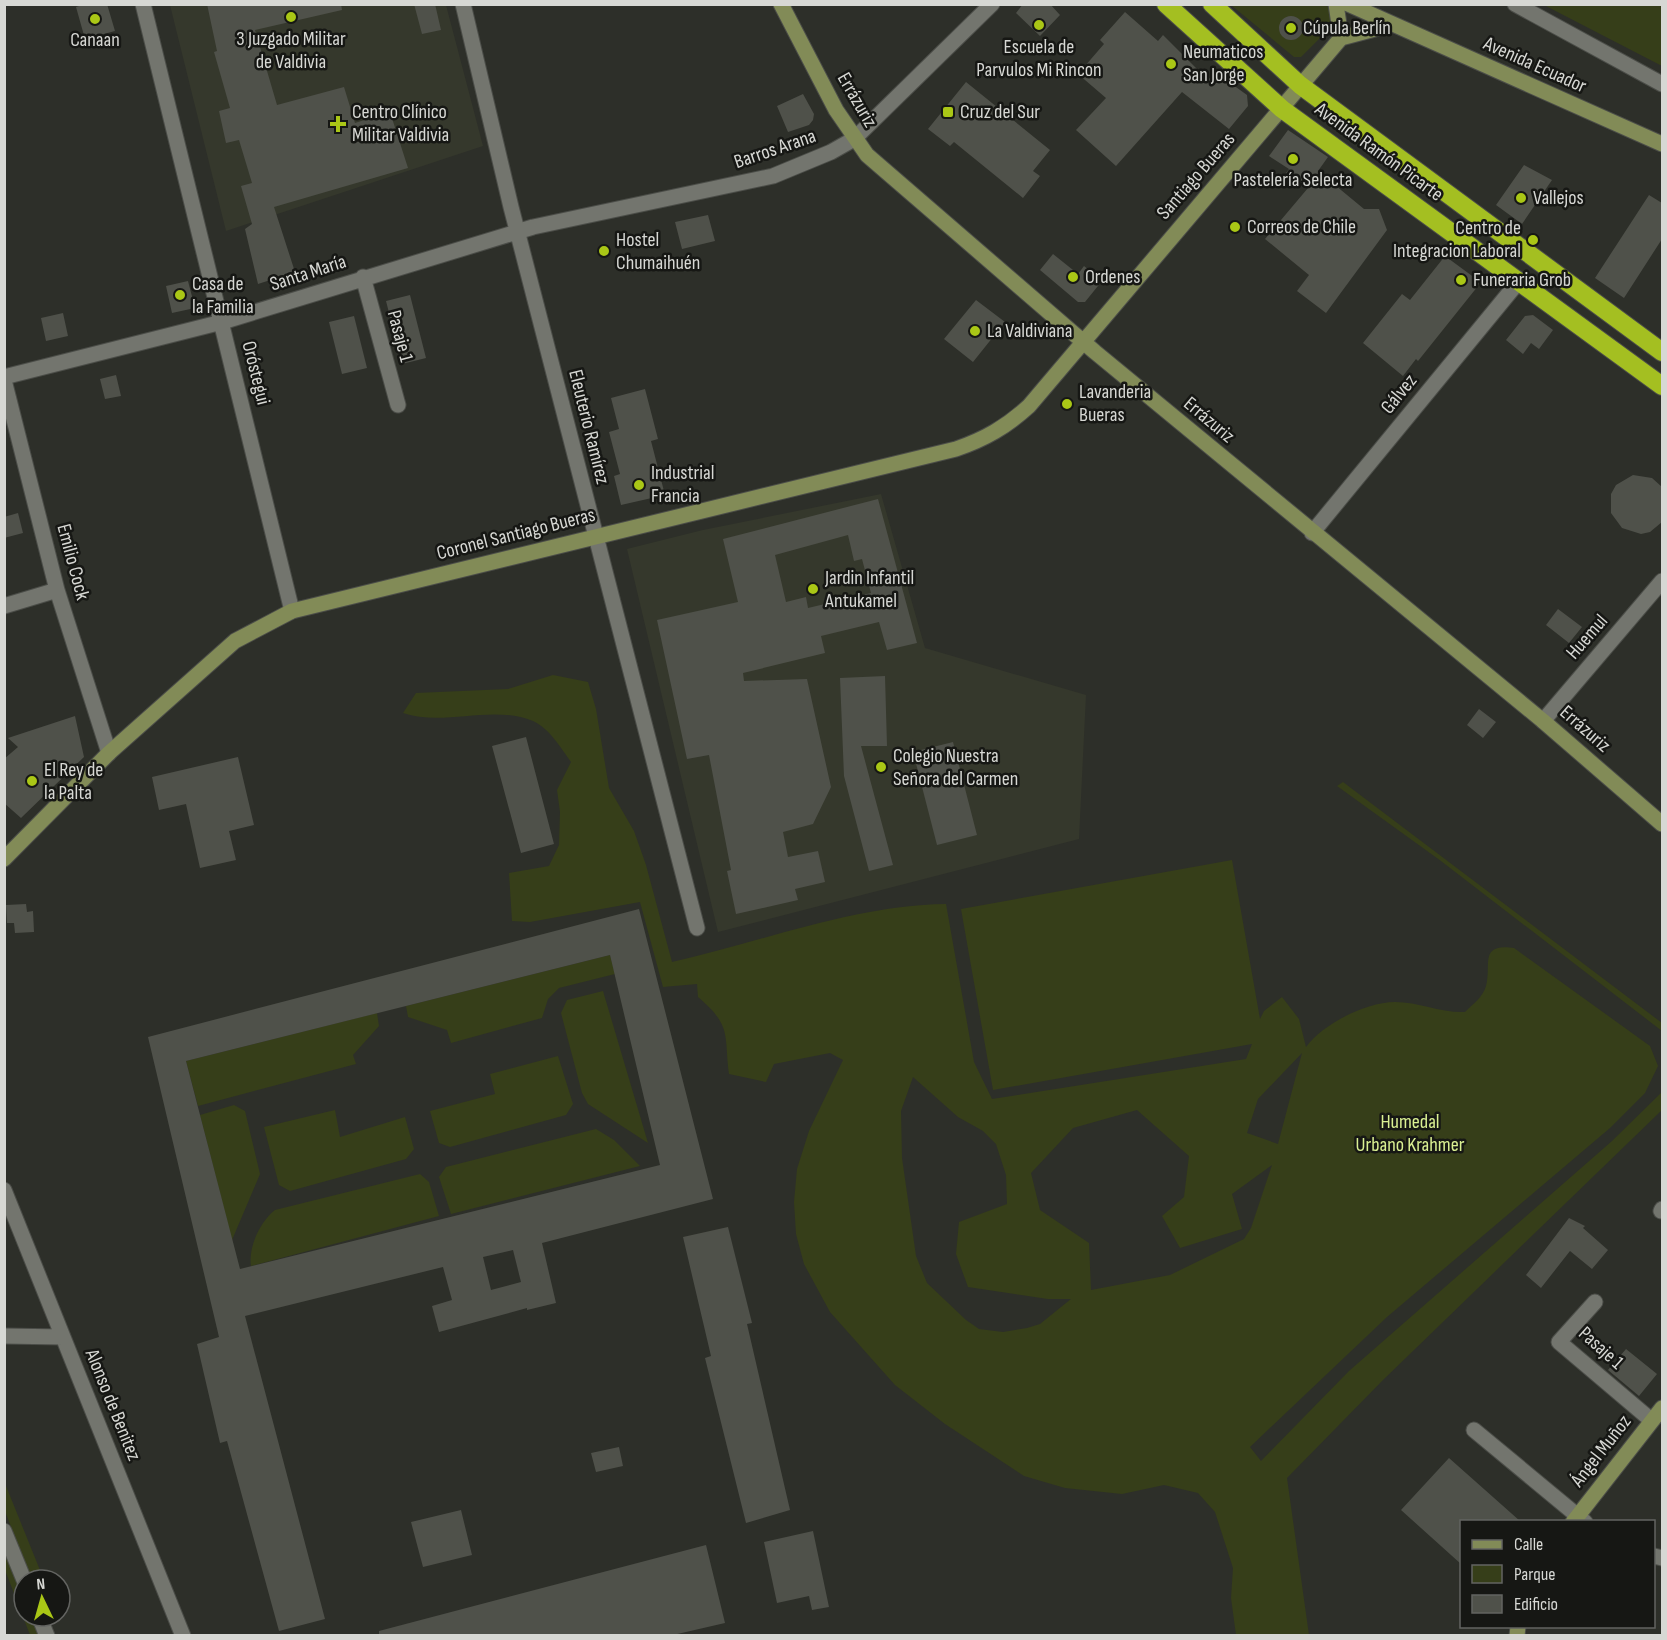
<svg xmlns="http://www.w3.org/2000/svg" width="1667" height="1640" font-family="'Sofia Sans Condensed',sans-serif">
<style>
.built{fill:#35382c}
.green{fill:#363e19;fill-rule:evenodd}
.building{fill:#4f514a;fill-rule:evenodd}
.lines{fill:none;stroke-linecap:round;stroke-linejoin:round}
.street-casing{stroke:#4b4d48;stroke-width:17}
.secondary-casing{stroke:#4b4d48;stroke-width:17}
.highway-casing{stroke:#4b4d48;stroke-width:20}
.street{stroke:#73756e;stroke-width:15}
.secondary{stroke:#828b57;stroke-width:15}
.highway{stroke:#a4bf21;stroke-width:18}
.poi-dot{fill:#aac716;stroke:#161714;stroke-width:2}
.labels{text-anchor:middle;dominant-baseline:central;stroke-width:5;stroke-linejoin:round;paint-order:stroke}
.poi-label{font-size:20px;fill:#d7d8d4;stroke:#161714;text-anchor:start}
.street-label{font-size:20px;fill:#d7d8d4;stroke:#161714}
.park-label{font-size:20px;fill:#daf092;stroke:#161714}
</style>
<rect width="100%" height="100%" fill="#2d2f29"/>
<path class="built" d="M170,5h276l37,141 -257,85z
M881,494l44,154 161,47 -7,144 -361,93 -91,-383 76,-19z"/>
<path class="green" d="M1231,5h93l8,3 2,16 -33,33h-7z
M1544,5h118v61z
M553,675l35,7 8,27 13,79 25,43 12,34 26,97c89,-20 183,-57 274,-58l28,158 18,37 254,-40 6,-15 -259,46 -32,-181 271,-49 28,159 4,-8 18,-14 17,22 7,28c17,-23 60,-45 89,-45 24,0 46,11 70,10 8,-8 18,-15 21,-26 6,-21 -8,-43 28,-38l136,98 8,20 -13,27 -35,35 -223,189 -137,130 11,14 88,-90 263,-230 50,-49v18l-279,270 -96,98 22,157h-73l-5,-37 2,-30 -18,-56 -17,-19 -34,-8 -42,9 -57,-6 -41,-12 -79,-52 -50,-39 -65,-73 -26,-48 -8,-30 -2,-32 3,-33 12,-38 34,-71 -13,-7 -56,11 -8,18 -37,-8c-5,-40 3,-48 -31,-77l-1,-13 -34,3 -23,-85 -110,20 -18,-1 -3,-48 40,-7 10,-21 1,-33 -3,-22 14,-28c-10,-14 -22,-34 -38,-41 -42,-17 -89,6 -130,-8l13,-20 92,-4zM1302,1053l-24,91 -31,-11 11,-34zM913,1077l45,40 25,14 13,13 10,31 1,29 -48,18 -3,32 12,33 80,12h23l-31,25 -13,4 -24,4 -24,-3 -13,-9 -39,-37 -11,-27 -14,-98 -1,-47zM1137,1110l52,46 -5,41 -22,19 18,32 62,-19 -10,-35 40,-29 -21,63 -7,11 -74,36 -79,15 -2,-47 -49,-33 -9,-37 42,-45z
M1343,782l319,241v8l-221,-170 -104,-75z
M610,955l5,19 -56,14 -11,11 -6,19 -91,25 -4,-13 -39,-13 -2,-11z
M603,991l45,152 -60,-39 -6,-11 -21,-80 6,-13z
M377,1013l2,13 -26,29 3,9 -158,42 -12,-45z
M558,1056l15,48 -7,11 -116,32 -11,-4 -9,-32 65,-17 -5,-20z
M234,1105l11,6 15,63 -28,66 -32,-125z
M335,1110l5,27 65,-20 9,32 -8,10 -116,32 -11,-6 -15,-58z
M596,1129l18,11 26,26 -189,48 -12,-37 7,-10z
M420,1174l9,8 10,34 -188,50c-3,-19 9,-44 24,-56z
M4,1481l40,99h-13l-26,-69z
M4,1544l20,49v23h9l8,19h-11l-25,-65z"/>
<path class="building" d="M85,4h22l8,27 -30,8 -9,-32z
M207,4h134l1,6 -87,20 22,75 67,-18 11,36 35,-11 18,56 -134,39 21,65 -37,12 -13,-55 7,-5 -11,-38 11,-3 -13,-43 -13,3 -7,-32 11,-3 -16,-56 3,-1z
M414,4h21l6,26 -19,4z
M1023,4h27l10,11 -20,21 -24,-23z
M1125,12l33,29 5,-6 45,45 7,-8 32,23 1,11 -19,23 -47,-37 -66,74 -40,-36 30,-32 -28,-24 26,-30 -4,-4z
M1279 28a12 12 0 1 1 24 0a12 12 0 1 1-24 0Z
M966,82l84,68 -17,21 7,5 -17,22 -69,-56 -4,4 -22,-17z
M803,94l11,20 -1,6 -4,5 -21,7 -11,-26z
M1288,130l40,27 -10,14 46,38h15l8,21 -61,83 -29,-22 12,-16 -44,-36 43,-51 -22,-15 3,-4 -20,-13z
M1524,165l28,15 -30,44 -26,-19z
M1649,195l13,8v36l-38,59 -29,-20z
M708,215l7,26 -33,8 -7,-27z
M1053,254l25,20 6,-8 18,15 -17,21h-7l-38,-32z
M1445,256l34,25 -1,5 -60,75 -2,-2 -13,17 -40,-33 39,-49 8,6z
M188,281l7,27 -23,5 -6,-27z
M410,295l16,63 -24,6 -16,-63z
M976,300l29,22 -32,40 -29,-23z
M63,313l5,23 -22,5 -5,-23z
M1533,315l20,15 -14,19 -8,-6 -8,11 -17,-14 19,-24z
M354,316l13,52 -25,6 -13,-52z
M116,375l5,21 -16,3 -5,-20z
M645,389l13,50 -7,2 14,54 -44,10 -7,-29 6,-2 -11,-42 10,-3 -8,-31z
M1633,475l19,3 10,9v35l-12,10 -9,2 -19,-6 -11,-15v-19l5,-9z
M878,499l39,144 -30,7 -8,-28 -58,14 4,17 -82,20 1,8 63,-2 24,108 -18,37 -30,8 5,25 30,-6 7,31 -30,7 3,11 -62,14 -9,-43 4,-1 -22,-115 -22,4 -30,-139 81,-18 -15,-63zM848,535l6,26 8,-2 9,34 -63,15 -2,-11 -20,5 -11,-47z
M18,513l5,20 -19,5v-21z
M1558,609l24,18 -13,16 -23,-18z
M885,676l2,70h-26l32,119 -24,6 -25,-95 -4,-98z
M1479,709l17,13 -13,16 -16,-13z
M75,716l9,41 -63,61 -17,-15v-44l14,-12 -10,-9z
M526,737l28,107 -33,9 -29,-107z
M953,742l24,93 -40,10 -24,-93z
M238,757l16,68 -25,6 7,29 -36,8 -14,-64 -27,6 -7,-33z
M26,904l1,8 6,-1 1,21 -19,1 -1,-10h-7l-1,-18z
M639,909l74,290 -171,44 14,60 -29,7v-2l-88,24 -7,-26 20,-6 -9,-33 -198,49 80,303 -46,12 -52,-190 -7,2 -23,-99 22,-7 -71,-300zM610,955l50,210 -420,104 -54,-208zM513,1250l8,32 -30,8 -8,-33z
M1569,1218l16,8 -2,2 25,22 -16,19 -22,-18 -29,37 -15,-13z
M728,1227l24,96 -5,1 43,186 -44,13 -41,-165 6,-2 -28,-119z
M1626,1349l31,25 -18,22 -31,-26z
M619,1447l4,19 -27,6 -5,-19z
M1449,1458l71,63h-59v43l-60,-54z
M461,1510l11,45 -49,12 -12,-45z
M813,1531l16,76 -17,3 -3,-14 -32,7 -13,-61z
M706,1545l19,78 -52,12h-294v-4z"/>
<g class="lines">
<g class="street-casing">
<path id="street" d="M143,4l149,607
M463,4l48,203 186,721
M1515,4l147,80
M363,277l35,128
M4,377l218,-55 311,-95 240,-51 58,-24 23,-13 138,-135
M4,380l53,210 52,163
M1312,533l207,-252
M4,606l53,-16
M1543,721l119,-140
M4,1190l179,446
M1661,1211l1,-2
M1595,1302l-36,40 92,78
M4,1336l59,1
M1474,1430l111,92
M4,1531l20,49
M1654,1556l8,2
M39,1616l8,20"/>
</g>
<g class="secondary-casing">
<path id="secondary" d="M781,4l55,106 31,45 228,197 448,369 119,103
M1336,4l5,34
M1348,4l314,140
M4,859l105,-106 126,-112 57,-30 664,-162c29,-10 50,-22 73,-43l312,-368 49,-13
M1573,1522l89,-114
M1517,1636l1,-10"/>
</g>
<g class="highway-casing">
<path id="highway" d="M1166,4l116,105 380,277
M1212,4l88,81 362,267"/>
</g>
<use href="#street" class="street"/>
<use href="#secondary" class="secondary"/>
<use href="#highway" class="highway"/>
</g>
<g class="poi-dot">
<circle cx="291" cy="17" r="6"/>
<circle cx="95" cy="19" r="6"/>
<circle cx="1039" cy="25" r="6"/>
<circle cx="1291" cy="28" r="6"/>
<circle cx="1171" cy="64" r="6"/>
<rect x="942" y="106" width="12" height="12" rx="3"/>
<path d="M335 115h6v6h6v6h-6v6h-6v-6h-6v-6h6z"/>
<circle cx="1293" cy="159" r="6"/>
<circle cx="1521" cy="198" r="6"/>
<circle cx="1235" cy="227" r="6"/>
<circle cx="1533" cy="240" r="6"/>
<circle cx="604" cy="251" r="6"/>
<circle cx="1073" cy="277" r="6"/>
<circle cx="1461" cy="280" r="6"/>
<circle cx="180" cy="295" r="6"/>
<circle cx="975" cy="331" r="6"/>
<circle cx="1067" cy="404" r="6"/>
<circle cx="639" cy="485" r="6"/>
<circle cx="813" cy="589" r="6"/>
<circle cx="881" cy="767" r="6"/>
<circle cx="32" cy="781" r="6"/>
</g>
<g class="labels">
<g class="poi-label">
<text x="1303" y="28">Cúpula Berlín</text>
<text x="291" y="39" text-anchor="middle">3 Juzgado Militar<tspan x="291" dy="23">de Valdivia</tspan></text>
<text x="95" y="40" text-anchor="middle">Canaan</text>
<text x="1039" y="47" text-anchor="middle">Escuela de<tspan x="1039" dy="23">Parvulos Mi Rincon</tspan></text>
<text x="1183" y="52">Neumaticos<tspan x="1183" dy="23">San Jorge</tspan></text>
<text x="352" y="112">Centro Clínico<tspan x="352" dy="23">Militar Valdivia</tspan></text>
<text x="960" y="112">Cruz del Sur</text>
<text x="1293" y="180" text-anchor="middle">Pastelería Selecta</text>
<text x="1533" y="198">Vallejos</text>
<text x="1247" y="227">Correos de Chile</text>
<text x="1521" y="228" text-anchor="end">Centro de<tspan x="1521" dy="23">Integracion Laboral</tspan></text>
<text x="616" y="240">Hostel<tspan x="616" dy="23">Chumaihuén</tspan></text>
<text x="1085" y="277">Ordenes</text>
<text x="1473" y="280">Funeraria Grob</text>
<text x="192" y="284">Casa de<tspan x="192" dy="23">la Familia</tspan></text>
<text x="987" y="331">La Valdiviana</text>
<text x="1079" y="392">Lavanderia<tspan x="1079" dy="23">Bueras</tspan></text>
<text x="651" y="473">Industrial<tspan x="651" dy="23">Francia</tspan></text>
<text x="825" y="578">Jardin Infantil<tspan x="825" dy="23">Antukamel</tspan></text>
<text x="893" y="756">Colegio Nuestra<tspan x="893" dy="23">Señora del Carmen</tspan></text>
<text x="44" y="770">El Rey de<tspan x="44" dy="23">la Palta</tspan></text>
</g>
<g class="street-label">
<text transform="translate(1535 65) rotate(24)">Avenida Ecuador</text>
<text transform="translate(857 100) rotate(60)">Errázuriz</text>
<text transform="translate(775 149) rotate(-19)">Barros Arana</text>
<text transform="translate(1379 152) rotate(36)">Avenida Ramón Picarte</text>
<text transform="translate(1196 176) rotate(-49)">Santiago Bueras</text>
<text transform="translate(308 273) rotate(-18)">Santa María</text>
<text transform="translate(400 336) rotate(75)">Pasaje 1</text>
<text transform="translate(256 373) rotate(76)">Oróstegui</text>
<text transform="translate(1399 394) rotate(-51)">Gálvez</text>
<text transform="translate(1209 420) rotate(40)">Errázuriz</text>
<text transform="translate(589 427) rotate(76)">Eleuterio Ramírez</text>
<text transform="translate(516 534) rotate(-14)">Coronel Santiago Bueras</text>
<text transform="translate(73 562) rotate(75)">Emilio Cock</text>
<text transform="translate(1587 637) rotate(-49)">Huemul</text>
<text transform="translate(1585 729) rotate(41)">Errázuriz</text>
<text transform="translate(1601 1348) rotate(42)">Pasaje 1</text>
<text transform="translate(113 1405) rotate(68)">Alonso de Benitez</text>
<text transform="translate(1601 1451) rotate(-52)">Ángel Muñoz</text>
</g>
<g class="park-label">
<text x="1410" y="1122">Humedal<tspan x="1410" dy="23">Urbano Krahmer</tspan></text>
</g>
</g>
<rect width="1667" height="1640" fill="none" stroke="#d7d8d4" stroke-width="12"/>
<rect x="1460" y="1520" width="195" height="108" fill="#161714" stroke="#636461" stroke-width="1.5"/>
<rect x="1472" y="1540" width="30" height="9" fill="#828b57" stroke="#636461" stroke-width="1.5"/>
<text x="1514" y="1550" font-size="18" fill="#d7d8d4">Calle</text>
<rect x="1472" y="1565" width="30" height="18" fill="#363e19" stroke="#636461" stroke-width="1.5"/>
<text x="1514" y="1580" font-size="18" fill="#d7d8d4">Parque</text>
<rect x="1472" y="1595" width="30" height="18" fill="#4f514a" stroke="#636461" stroke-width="1.5"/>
<text x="1514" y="1610" font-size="18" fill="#d7d8d4">Edificio</text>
<g transform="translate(42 1598) rotate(355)"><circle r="28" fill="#161714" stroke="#636461" stroke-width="1.5"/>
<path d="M0-4.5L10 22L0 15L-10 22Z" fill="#aac716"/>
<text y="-9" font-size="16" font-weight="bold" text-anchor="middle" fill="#d7d8d4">N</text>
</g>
</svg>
